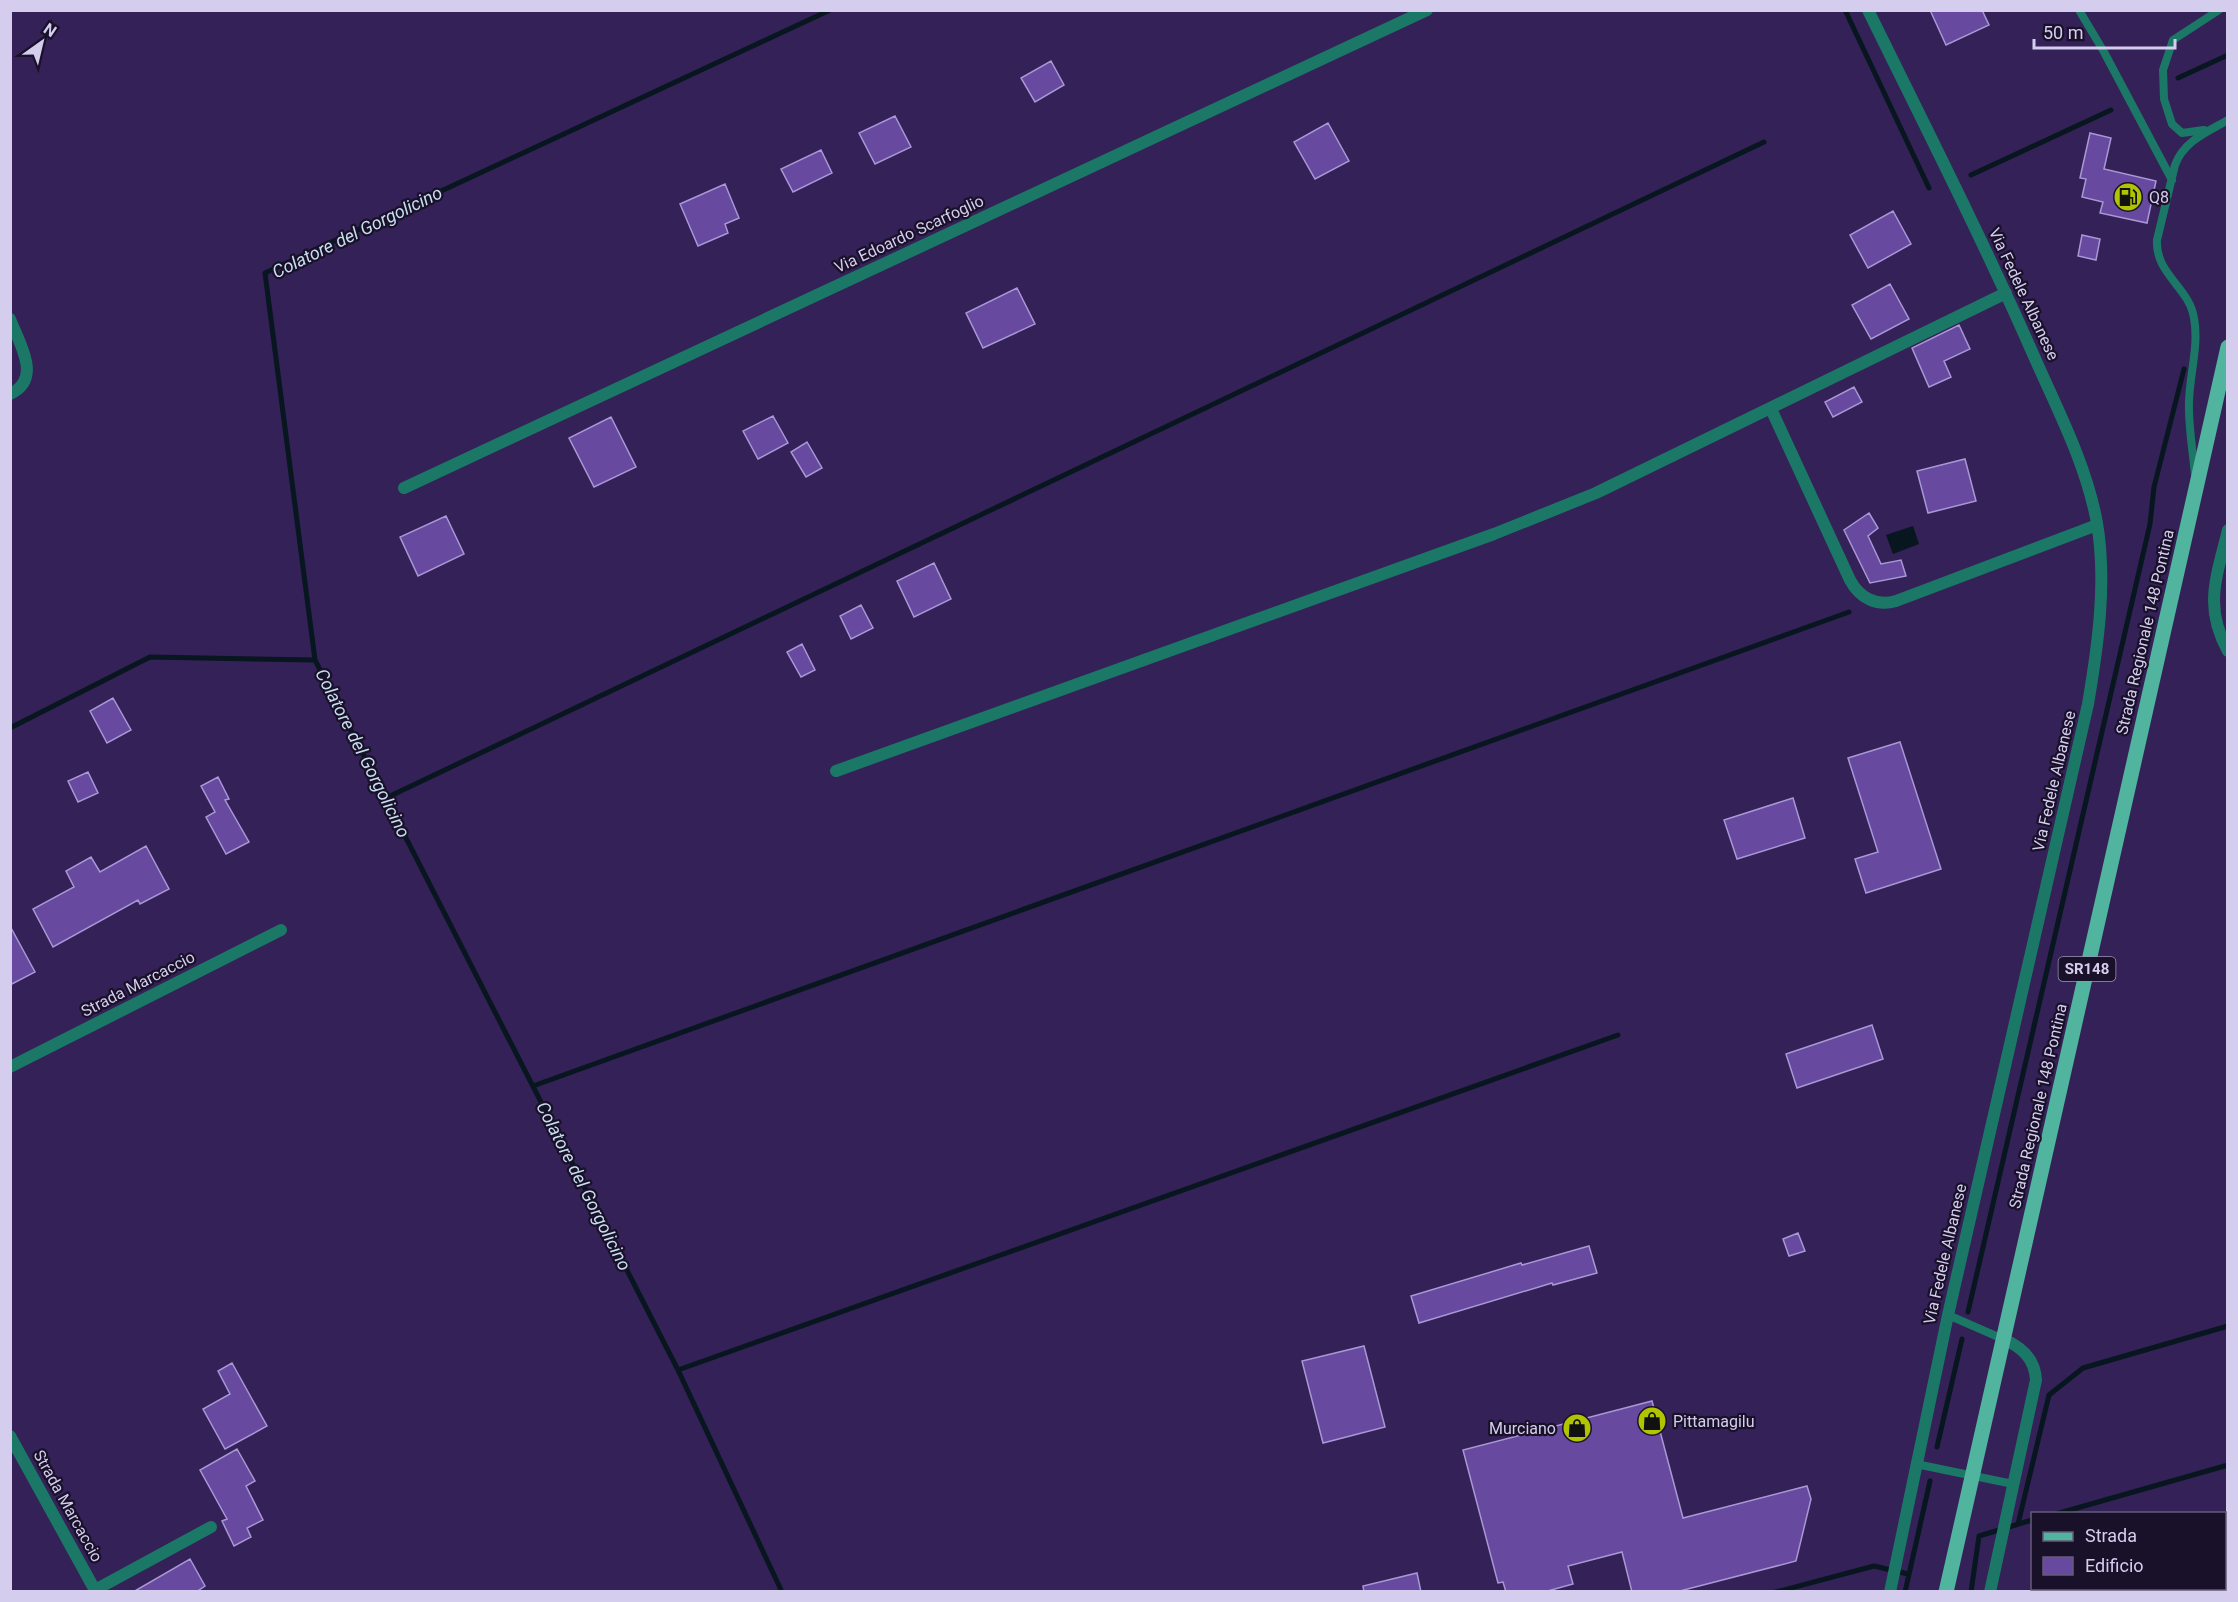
<svg xmlns="http://www.w3.org/2000/svg" width="2238" height="1602" font-family="Roboto,sans-serif">
<style>
.water{fill:#08161f}
.lines{fill:none;stroke-linecap:round;stroke-linejoin:round}
.stream{stroke:#08161f;stroke-width:5}
.building{fill:#67499f;stroke:#a997d6;stroke-width:1.5}
.lane{stroke:#1b7867;stroke-width:8}
.street{stroke:#1b7867;stroke-width:12}
.primary{stroke:#50b49f;stroke-width:15}
.labels{text-anchor:middle;dominant-baseline:central;stroke-width:4.5;stroke-linejoin:round;paint-order:stroke}
.shield{fill:#191129;stroke:#9d95b3;stroke-width:1.5}
.shield-label{font-size:15px;font-weight:bold;fill:#d5cdee}
.poi-label{font-size:16px;fill:#d5cdee;stroke:#191129;text-anchor:start}
.street-label{font-size:16px;fill:#d5cdee;stroke:#191129}
.water-label{font-size:18px;font-style:italic;fill:#c7deee;stroke:#191129}
</style>
<rect width="100%" height="100%" fill="#342157"/>
<path class="water" d="M1913,526l6,18 -26,10 -7,-19z"/>
<g class="lines">
<path class="stream" d="M1845,10l84,178
M2178,78l50,-23
M1971,175l140,-65
M10,728l140,-71 165,3
M386,798l1378,-656
M533,1086l1316,-474
M1968,1312l182,-788 4,-37 30,-118
M678,1370l940,-335
M1937,1447l25,-108
M2056,1514l172,-49
M2018,1524l31,-129 34,-27 145,-42
M2224,1586l4,-1
M782,1592l-104,-222 -363,-710 -50,-387 565,-263
M1776,1592l98,-26 34,8
M1905,1592l25,-111
M1971,1592l8,-56 53,-16
M2202,1592l12,-4"/>
</g>
<path class="building" d="M1930,10h52l7,15 -43,20z
M1051,61l13,24 -29,17 -14,-24z
M895,116l16,31 -36,17 -16,-31z
M1328,123l21,38 -34,18 -21,-37z
M2090,133l21,5 -7,31 52,12 -9,42 -47,-10 3,-11 -21,-5 4,-18 -6,-1z
M821,150l11,23 -39,19 -12,-23z
M725,184l14,34 -14,6 3,9 -30,13 -18,-42z
M1893,211l18,33 -43,24 -18,-33z
M2082,235l18,4 -4,21 -18,-4z
M1890,284l19,35 -38,20 -19,-34z
M1017,288l18,36 -52,24 -17,-35z
M1959,325l11,24 -26,12 7,16 -22,10 -17,-39z
M1854,387l8,15 -29,15 -8,-15z
M773,416l15,27 -30,16 -15,-28z
M611,417l25,50 -42,20 -25,-49z
M807,442l15,26 -16,9 -15,-25z
M1965,459l11,42 -48,12 -11,-42z
M1869,513l9,15 -10,8 13,28 20,-4 5,16 -36,7 -26,-53z
M446,516l18,38 -46,22 -18,-39z
M934,563l17,36 -37,18 -17,-36z
M861,605l12,23 -22,11 -11,-23z
M802,644l13,26 -14,7 -14,-25z
M113,698l18,32 -24,13 -17,-32z
M1900,742l41,127 -75,24 -11,-34 23,-7 -30,-94z
M88,772l10,21 -20,9 -10,-21z
M218,777l11,22 -4,1 24,42 -23,12 -20,-37 9,-5 -14,-26z
M1793,798l12,40 -68,21 -13,-39z
M146,846l23,43 -29,15 -2,-4 -85,47 -20,-38 41,-22 -8,-16 25,-14 9,15z
M10,926l25,46 -25,13z
M1872,1025l11,34 -86,29 -11,-34z
M1798,1233l7,18 -16,5 -6,-17z
M1589,1246l8,27 -44,12 -1,-2 -133,40 -8,-27 110,-33 1,2z
M1364,1346l21,81 -62,16 -21,-82z
M232,1363l35,63 -42,23 -22,-40 27,-15 -12,-23z
M1652,1401l31,117 124,-32 4,13 -15,62 -120,31h-44l-10,-40 -54,14 5,18 -29,8h-38l-3,-10 -5,1 -35,-133z
M237,1449l18,32 -9,5 17,34 -16,8 4,9 -17,9 -12,-25 5,-2 -27,-49z
M190,1559l15,27 -9,6h-63z
M1417,1573l4,19h-57l-1,-6z"/>
<g class="lines">
<path class="lane" d="M2079,10l25,42 68,128
M2204,130l-22,3 -10,-9 -8,-25 -1,-29 10,-30 46,-30
M2195,475c-2,-24 -7,-50 -6,-74 1,-28 10,-56 5,-83 -5,-31 -39,-44 -37,-78l18,-75c9,-24 32,-33 53,-45
M1948,1315l55,24
M1916,1464l97,20"/>
<path class="street" d="M1868,10c56,114 114,228 165,344 24,55 53,109 64,169 10,59 1,122 -9,181l-140,611 -58,277
M10,319c9,24 33,60 0,75
M1771,409l79,171c9,17 26,27 46,21l201,-76
M404,488l1023,-478
M2228,530c-11,46 -25,76 0,121
M836,771l658,-237 102,-41 410,-200
M10,1067l271,-137
M10,1436l86,156
M95,1590l116,-63
M1990,1592l46,-212c-1,-21 -14,-33 -33,-41"/>
<path class="primary" d="M1946,1592l282,-1245"/>
</g>
<defs>
<g id="fuel-disc" transform="scale(1.5)"><circle r="9.5" fill="#b0c500" stroke="#191129"/><path d="M-5.5-6h7V0h2V4h1.3V-2.5L3-4.5l.8-.8L6-3V5H2.5V1h-1V6h-7ZM-4.2-4.7v3.2H.2V-4.7Z" fill="#111"/></g>
<g id="shop-disc" transform="scale(1.5)"><circle r="9.5" fill="#b0c500" stroke="#191129"/><path d="M-5-2.5h2.3a2.7 3.5 0 0 1 5.4 0H5L5.5 6h-11ZM-1.5-2.5h3a1.5 2.3 0 0 0-3 0Z" fill="#111"/></g>
</defs>
<g fill-rule="evenodd">
<use href="#fuel-disc" x="2128" y="197"/>
<use href="#shop-disc" x="1652" y="1421"/>
<use href="#shop-disc" x="1577" y="1428"/>
</g>
<g class="labels">
<rect class="shield" x="2058.5" y="957" width="57" height="24" rx="4.5"/>
<g class="shield-label">
<text x="2087" y="969">SR148</text>
</g>
<g class="poi-label">
<text x="2149" y="197">Q8</text>
<text x="1673" y="1421">Pittamagilu</text>
<text x="1556" y="1428" text-anchor="end">Murciano</text>
</g>
<g class="street-label">
<text transform="translate(909 234) rotate(-25)">Via Edoardo Scarfoglio</text>
<text transform="translate(2024 294) rotate(65)">Via Fedele Albanese</text>
<text transform="translate(2145 632) rotate(-77)">Strada Regionale 148 Pontina</text>
<text transform="translate(2054 781) rotate(-77)">Via Fedele Albanese</text>
<text transform="translate(138 984) rotate(-27)">Strada Marcaccio</text>
<text transform="translate(2038 1106) rotate(-77)">Strada Regionale 148 Pontina</text>
<text transform="translate(1945 1254) rotate(-77)">Via Fedele Albanese</text>
<text transform="translate(68 1506) rotate(61)">Strada Marcaccio</text>
</g>
<g class="water-label">
<text transform="translate(357 232) rotate(-26)">Colatore del Gorgolicino</text>
<text transform="translate(363 753) rotate(63)">Colatore del Gorgolicino</text>
<text transform="translate(584 1186) rotate(63)">Colatore del Gorgolicino</text>
</g>
</g>
<rect width="2238" height="1602" fill="none" stroke="#d5cdee" stroke-width="24"/>
<rect x="2031" y="1512" width="195" height="78" fill="#191129" stroke="#645c78" stroke-width="1.5"/>
<rect x="2043" y="1532" width="30" height="9" fill="#50b49f" stroke="#645c78" stroke-width="1.5"/>
<text x="2085" y="1542" font-size="18" fill="#d5cdee">Strada</text>
<rect x="2043" y="1557" width="30" height="18" fill="#67499f" stroke="#645c78" stroke-width="1.5"/>
<text x="2085" y="1572" font-size="18" fill="#d5cdee">Edificio</text>
<g transform="translate(42 42) rotate(34)" stroke="#191129" stroke-width="4.5" paint-order="stroke">
<path d="M0-4.5L10 22L0 15L-10 22Z" fill="#d5cdee"/>
<text y="-9" font-size="16" font-weight="bold" text-anchor="middle" fill="#d5cdee">N</text>
</g>
<path d="M2034 39v9h141v-9" fill="none" stroke="#d5cdee" stroke-width="3"/>
<text x="2043" y="39" font-size="18" fill="#d5cdee" stroke="#191129" stroke-width="4.5" paint-order="stroke">50 m</text>
</svg>
